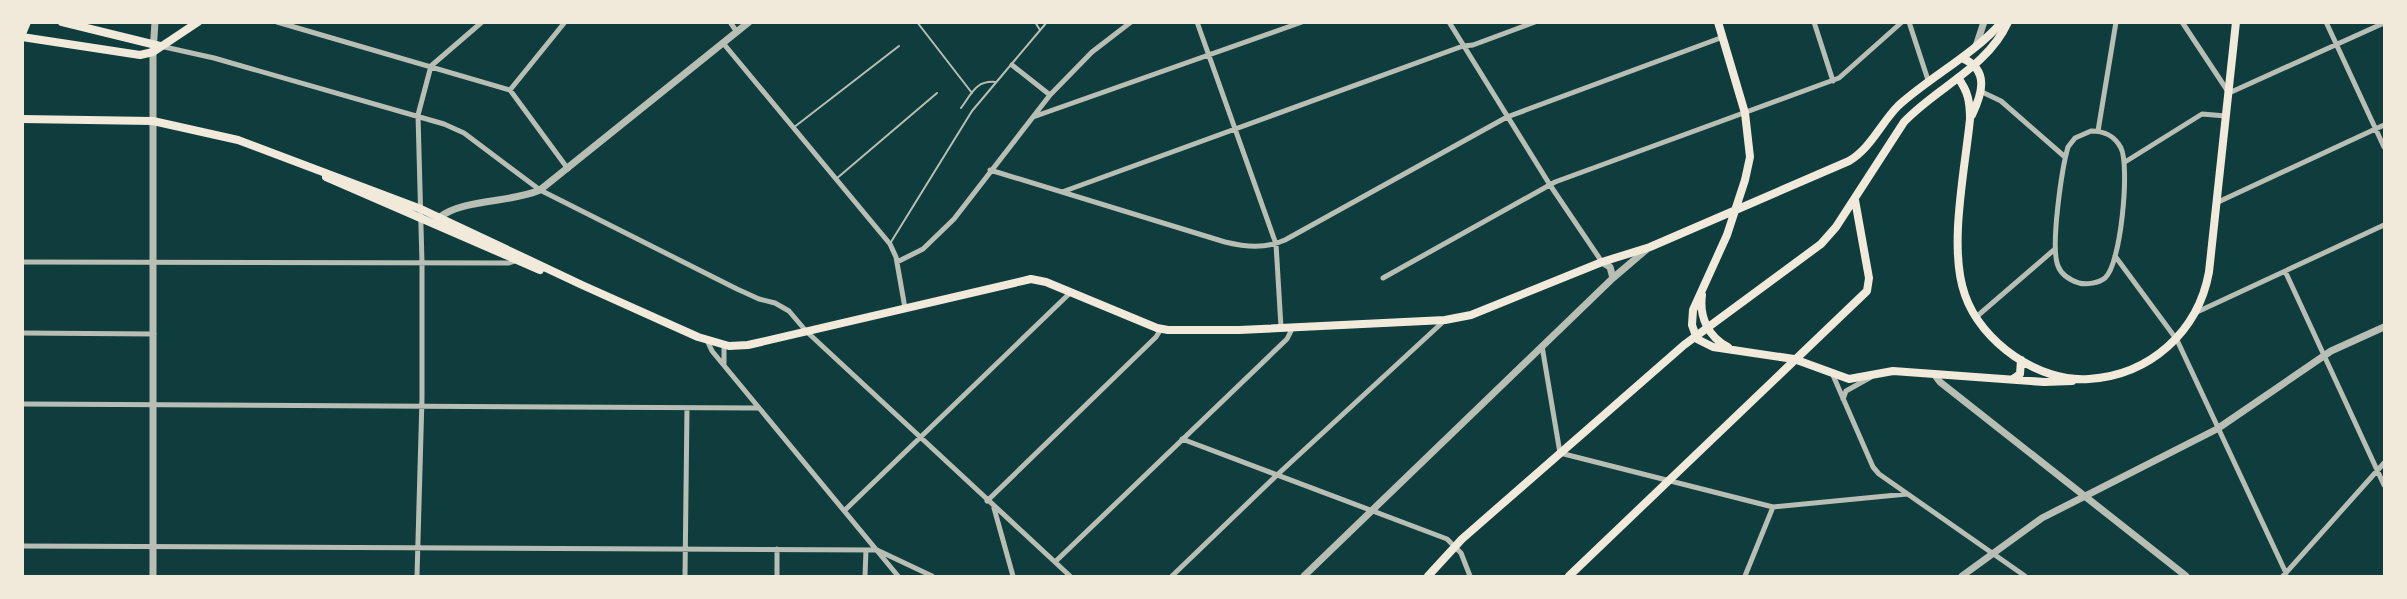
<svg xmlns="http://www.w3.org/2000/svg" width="2407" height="599" font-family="Ubuntu,sans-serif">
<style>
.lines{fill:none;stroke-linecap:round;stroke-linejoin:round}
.service{stroke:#b8beb3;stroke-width:2}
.minor{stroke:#b8beb3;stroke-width:5}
.tertiary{stroke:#b8beb3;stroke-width:7}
.secondary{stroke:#f1e9da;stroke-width:8}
.primary{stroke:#f1e9da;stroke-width:8}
</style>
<rect width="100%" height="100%" fill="#0f3d3e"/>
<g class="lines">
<path class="service" d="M917,22l55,71
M1035,22l5,8
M961,108c11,-15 15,-28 35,-26
M793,128l106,-82
M836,179l101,-86
M891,242l81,-131 75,-89"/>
<path class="minor" d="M277,22l233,68 58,79
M730,22l7,10
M1197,22l79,222 5,83
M1449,22l101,163 52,77
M1814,22l19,59
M1909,22l20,61
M2182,22l47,71 155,-70
M2326,22l58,125
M723,43l167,201 6,13 9,51
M160,46l54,12 230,66 20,9 76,57 197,99 22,10 16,4 14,8 17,20 264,245
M1012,65l38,30
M510,90l55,-68
M1982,92l19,9 64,56
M1033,117l269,-95
M2091,131c13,0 23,4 30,17 9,18 0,117 -16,130 -6,5 -19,7 -26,5 -9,-3 -18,-9 -21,-17 -8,-19 4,-98 10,-119l7,-9z
M2098,131l18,-109
M2125,162l77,-48 24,2
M990,170l235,72c21,5 40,7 60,-2l222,-123 216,-80
M1062,192l401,-146 10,-1 62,-23
M2216,203l168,-78
M2115,256l62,84 109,233
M22,262l487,1 9,-3
M897,262l26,-13 31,-30 96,-124 42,-43 39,-30
M2285,271l99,214
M1383,278l172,-96 284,-104 63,-56
M2197,312l187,-87
M1975,318l80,-69
M22,333l132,1
M707,340l5,11 186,225
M724,345v19
M1542,346l18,107 213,54 134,-13
M1832,373l41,94 6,7 146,102
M1843,399l3,-8 25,-14
M22,404l735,4
M1182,439l265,100 14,14 9,23
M987,501l169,-164 5,-8
M994,508l19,68
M845,510l226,-218
M22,546l855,4 55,26
M1055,562l232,-223 6,-12
M417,576l5,-178v-135l-4,-148 13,-49 51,-44
M685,576l2,-168
M777,576v-27
M865,576l1,-26
M1172,576l105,-101 167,-154
M1745,576l28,-69
M2283,576l101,-113"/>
<path class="tertiary" d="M1976,46l8,-24
M440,217c23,-18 70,-14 100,-27l209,-168
M1602,262l8,5 3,11
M1934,374l6,8 246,194
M153,576v-524l2,-30
M1304,576l309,-298 34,-29
M1962,576l80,-58 175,-89 114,-78 53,-24"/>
<path class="secondary" d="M62,22l98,24
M1718,22l27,91 5,44 -5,23 -18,55 -34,75 -1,15 5,14 16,8 81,12 55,20 44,-8 151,11 28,-1
M22,34l5,-12
M22,37l118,18 13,-3 45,-30
M1962,58c28,12 20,36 10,57
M1958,78c10,13 12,24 12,41 -5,51 -22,129 -5,176 16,47 74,88 124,84 61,-4 109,-47 120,-107l27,-250
M22,119l131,2 85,19 183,69 161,76 116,52 31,9 19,-1 283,-66 15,3 111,46 11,2h71l206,-10 26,-5 131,-53 48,-15 199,-86c22,-13 32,-38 49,-55 33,-30 74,-50 104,-84
M326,177l214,93
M1702,295c-3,21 6,42 26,52
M2013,379l7,-5 1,-14"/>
<path class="primary" d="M1428,576l34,-37 222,-194 137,-101 15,-17 68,-105c33,-35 83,-54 104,-100
M1569,576l298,-285 2,-13 -14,-78"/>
</g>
<rect width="2407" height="599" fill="none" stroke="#f1e9da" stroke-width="48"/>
</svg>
